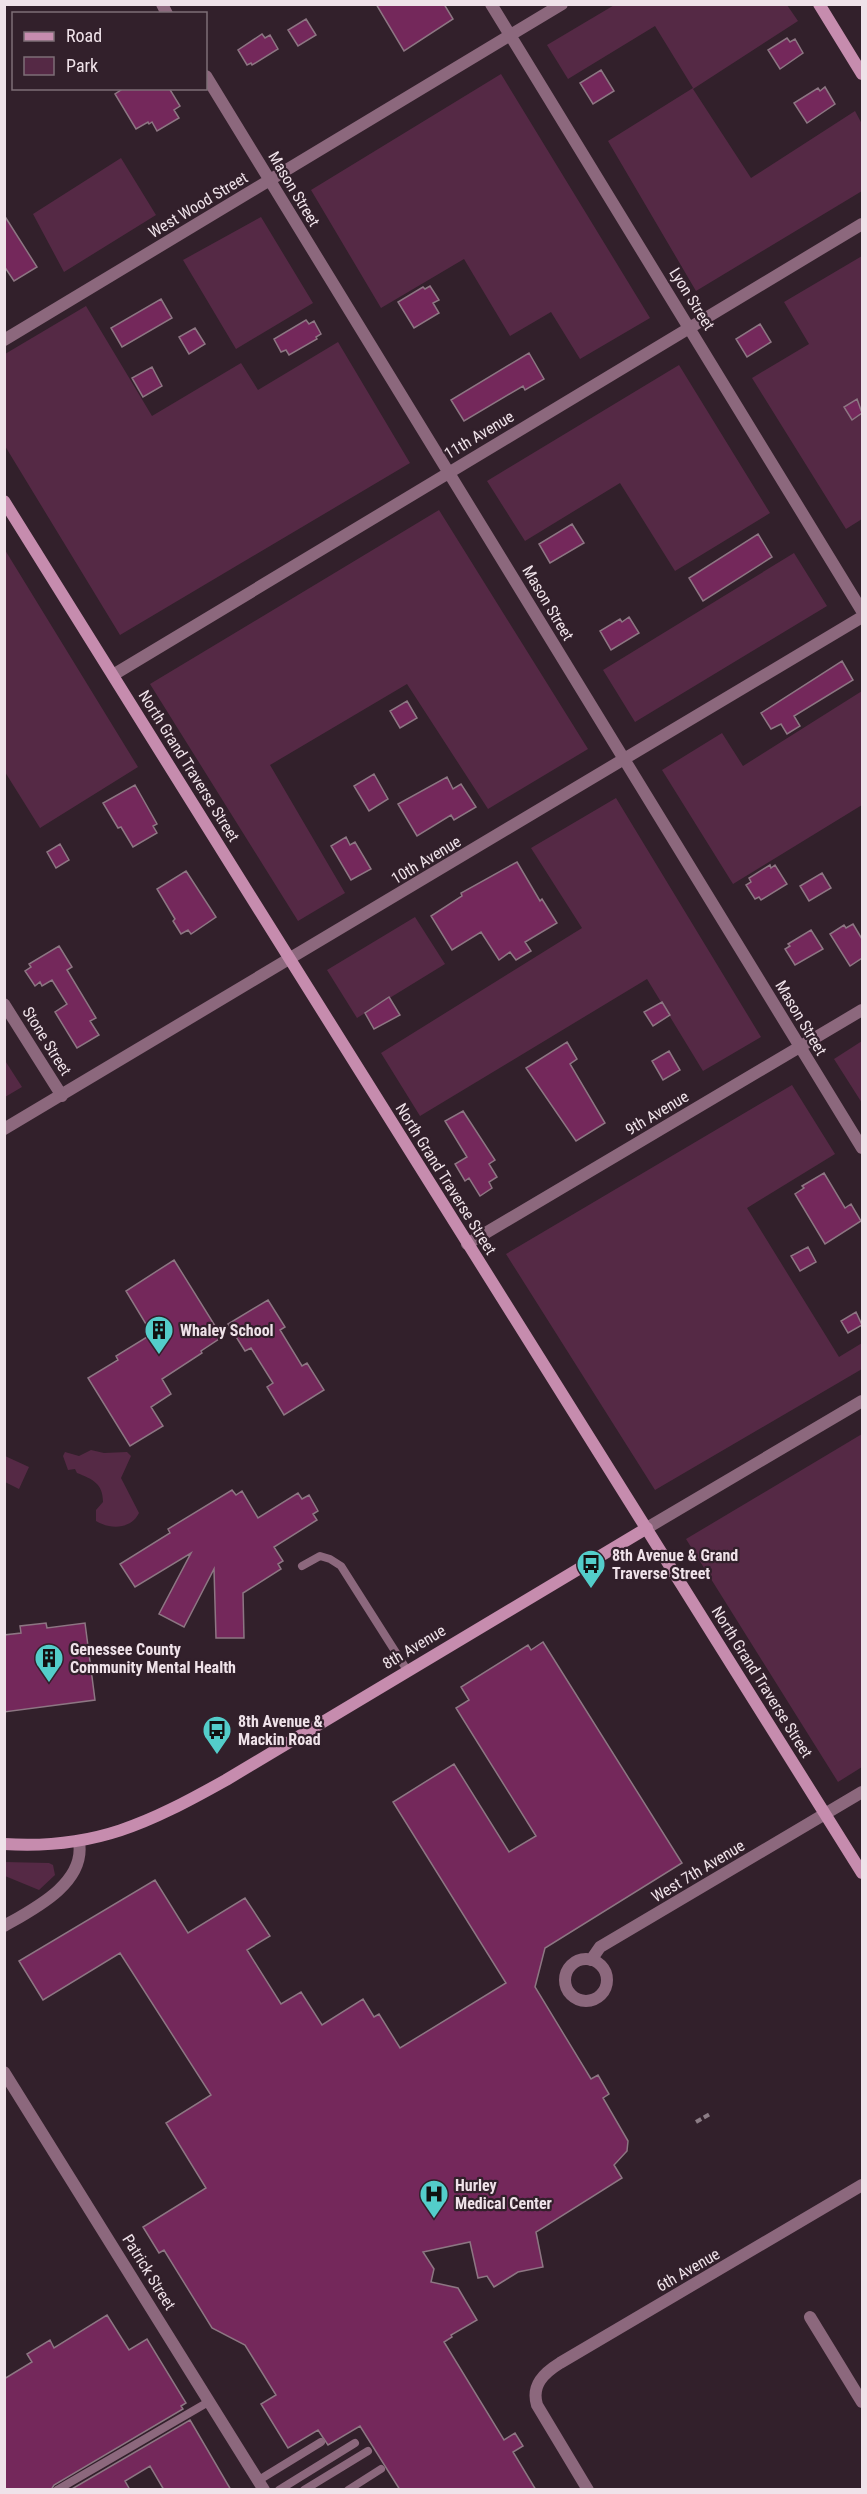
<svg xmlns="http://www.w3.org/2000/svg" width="867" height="2494" font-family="'Roboto Condensed',sans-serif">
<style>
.green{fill:#552945}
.building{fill:#74285b;stroke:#8d7683;stroke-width:1.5}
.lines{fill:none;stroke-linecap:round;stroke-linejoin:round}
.path{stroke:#8b7c85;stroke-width:4;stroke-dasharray:6 3;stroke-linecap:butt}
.lane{stroke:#8c687d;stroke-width:8}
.street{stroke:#8c687d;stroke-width:12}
.secondary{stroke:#c68cae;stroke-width:12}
.labels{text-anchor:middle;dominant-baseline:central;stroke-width:4.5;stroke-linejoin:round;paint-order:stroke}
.street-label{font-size:16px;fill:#efe2e9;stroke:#32202b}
.poi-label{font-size:16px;font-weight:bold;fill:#efe2e9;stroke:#32202b;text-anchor:start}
</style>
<rect width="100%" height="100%" fill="#32202b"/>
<path class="green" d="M616,4l171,1 11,16 -105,68 58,89 104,-67 7,13v67l-166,100 -88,-150 85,-53 -38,-62 -87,53 -21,-34z
M501,74l149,244 -70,41 -29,-47 -41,24 -46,-77 -83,49 -70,-118z
M121,158l35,57 -92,57 -31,-58z
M261,217l52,86 -77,46 -53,-89z
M862,256v263l-16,10 -94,-151 57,-34 -25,-42z
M86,306l66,110 89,-53 17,27 80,-48 72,121 -290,172 -115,-189v-92z
M679,365l91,148 -95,58 -55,-88 -95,58 -38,-60z
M439,510l149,239 -100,60 -81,-125 -137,81 75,128 -47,28 -148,-237z
M5,550l133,217 -98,61 -35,-56z
M794,553l33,53 -192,116 -32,-52z
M862,691v114l-129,79 -71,-114 60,-37 21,33z
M616,798l145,239 -58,34 -56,-92 -227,137 -39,-63 201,-125 -51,-80z
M415,917l30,47 -88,54 -30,-48z
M862,1041v62l-28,-44z
M4,1059l18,28 -17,10h-1z
M792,1085l43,69 -88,54 92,149 23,-14v26l-207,121 -149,-236z
M862,1434v333l-24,15 -152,-243z
M91,1450l13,3 23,-1 4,4 -10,22 18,35c-8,16 -28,17 -43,8v-11l7,-8c0,-19 -11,-23 -26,-29l-2,-4 -7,1 -5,-14 2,-4 14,4z
M5,1456l24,11 -10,22 -14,-7z
M4,1862l45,1 4,2 2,10 -16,15 -34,-14z"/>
<path class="building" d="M376,4h68l9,15 -49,32z
M306,19l10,16 -18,11 -10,-16z
M262,34l3,4 5,-3 8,14 -26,16 -1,-2 -4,2 -9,-15z
M787,38l3,4 5,-3 8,14 -23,16 -12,-19z
M601,70l13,21 -21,13 -13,-21z
M825,87l10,17 -28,19 -13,-20 24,-15 2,3z
M124,88h45l11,18 -6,4 5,8 -22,13 -5,-9 -3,2 -1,-2 -12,7 -21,-35z
M4,215l33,52 -23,14 -10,-15z
M430,286l9,14 -6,3 6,10 -25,15 -16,-26 25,-15 2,2z
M161,299l11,19 -50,29 -11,-19z
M306,320l3,4 5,-3 7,13 -5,3 1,2 -28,16 -3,-5 -5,2 -7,-13z
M760,324l11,18 -24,15 -11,-18z
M195,328l10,16 -16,10 -10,-17z
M529,353l15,26 -19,11 -2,-4 -59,35 -13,-21z
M152,367l10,19 -19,11 -11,-19z
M857,399l5,14 -10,7 -8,-13z
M572,524l12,19 -34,20 -11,-19z
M758,534l14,23 -69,44 -14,-23z
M629,617l10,16 -28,17 -11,-19 20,-12 2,3z
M842,661l11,19 -59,36 6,10 -13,8 -6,-10 -10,5 -10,-16z
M407,701l10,17 -17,10 -10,-17z
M374,774l14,25 -19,12 -15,-25z
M447,777l6,12 8,-5 15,23 -22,13 -3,-5 -34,21 -19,-32z
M135,785l22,39 -4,2 4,7 -24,14 -12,-20 -3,1 -15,-25z
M346,837l4,8 5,-3 16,27 -20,11 -20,-34z
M60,844l9,16 -13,8 -9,-16z
M517,862l23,39 2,-2 15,24 -32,19 6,9 -15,9 -6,-8 -11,8 -18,-28 -29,18 -21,-34 31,-20 -1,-3z
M770,865l1,3 4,-3 12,19 -26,16 -2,-3 -4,2 -9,-14 5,-3 -2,-4z
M186,871l30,46 -25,17 -3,-4 -7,4 -8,-13 2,-2 -18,-30z
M822,873l9,15 -22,13 -9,-15z
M853,924l9,15v19l-12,8 -20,-32 14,-9 2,3z
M811,930l12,19 -28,16 -10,-16 5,-3 -2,-2z
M59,946l13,21 -5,3 29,48 -6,3 9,14 -22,13 -22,-36 12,-8 -15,-24 -10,6 -2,-4 -5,4 -10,-15 6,-4 -2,-3z
M389,997l11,18 -26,14 -9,-16z
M662,1002l8,13 -17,11 -9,-14z
M567,1042l10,17 -7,5 35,59 -29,18 -50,-73z
M669,1051l11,19 -17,10 -11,-19z
M463,1111l32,49 -6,4 8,13 -8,5 3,6 -12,8 -11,-18 -4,3 -10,-17 12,-7 -22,-36z
M824,1173l21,35 6,-4 10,17 -36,23 -30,-50 9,-6 -2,-2z
M808,1247l8,15 -16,9 -9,-15z
M174,1260l48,77 -21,14 1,2 -40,26 9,15 -20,13 12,19 -33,20 -42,-68 30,-18 -2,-4 36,-22 -26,-43z
M268,1300l17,27 -5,3 22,36 5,-3 17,27 -40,25 -17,-28 6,-4 -22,-35 -6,3 -17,-27z
M856,1312l6,13 -14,8 -7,-12z
M232,1490l4,5 6,-4 16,27 40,-25 4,6 7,-4 9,16 -5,3 4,6 -43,27 9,14 -5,3 3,5 -38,24 1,45h-28l-2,-69 -30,58 -25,-13 32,-61 -56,34 -15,-23 50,-31 -2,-4z
M46,1623l1,5 38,-5 10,77 -91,12v-77l17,-2 -1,-7z
M543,1642l139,221 -137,85 -10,39 56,92 7,-4 11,19 -6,4 25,43 -1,10 -13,14 8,13 -86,54 7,35 -25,5 -24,15 -7,-11 -9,2 -8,-36 -47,10 11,17 -3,13 27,6 19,32 -26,15 1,2 -8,5 60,98 11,-7 8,13 -10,6 23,38h-136l-40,-64 -32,19 -10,-15 -30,18 -27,-44 15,-9 -31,-50 -33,-17 -48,-78 -5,3 -16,-26 63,-39 -40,-65 45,-28 -91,-142 -77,47 -24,-39 136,-81 33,53 57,-35 25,38 -23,14 34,54 20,-12 21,33 41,-26 11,18 5,-3 21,34 106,-65 -113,-181 61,-38 55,88 27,-16 -80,-128 13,-8 -8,-13 67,-42 3,5z
M107,2315l22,35 18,-11 39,64 -5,3 2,3 -129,76 -3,5h-47v-111l28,-17 -5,-8 23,-14 4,8z
M190,2420l41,70h-67l-14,-24 -25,15 5,9h-60z"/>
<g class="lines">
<path class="path" d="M696,2122l14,-8"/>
<path class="lane" d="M302,1566l18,-10 10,3 11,7 66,104
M259,2480l62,-38
M57,2490l153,-89
M279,2490l76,-47
M304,2490l64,-39
M348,2490l33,-21"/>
<path class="street" d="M162,4l5,10
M491,4l371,607
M206,76l656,1072
M4,340l558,-336
M113,675l749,-451
M4,1004l58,92
M4,1129l858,-512
M467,1244l395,-234
M647,1528l215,-127
M4,1926c30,-17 82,-43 75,-84
M565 1980a21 21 0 1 1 42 0a21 21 0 1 1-42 0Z
M591,1960l9,-13 262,-155
M4,2072l260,418
M810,2317l52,85
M588,2490l-51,-85c-6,-20 7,-32 23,-42l302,-178"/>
<path class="secondary" d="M819,4l43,70
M4,501c285,458 572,915 858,1372
M4,1844c91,6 145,-21 222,-64l421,-252"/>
</g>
<defs>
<g id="building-pin" transform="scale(1.5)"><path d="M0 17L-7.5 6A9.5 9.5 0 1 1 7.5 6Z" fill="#53cdca" stroke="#32202b"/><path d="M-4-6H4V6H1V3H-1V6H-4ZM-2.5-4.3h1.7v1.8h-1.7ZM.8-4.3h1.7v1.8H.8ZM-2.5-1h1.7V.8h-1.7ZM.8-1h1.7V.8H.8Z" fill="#111"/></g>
<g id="bus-pin" transform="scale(1.5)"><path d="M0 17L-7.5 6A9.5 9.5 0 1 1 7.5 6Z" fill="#53cdca" stroke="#32202b"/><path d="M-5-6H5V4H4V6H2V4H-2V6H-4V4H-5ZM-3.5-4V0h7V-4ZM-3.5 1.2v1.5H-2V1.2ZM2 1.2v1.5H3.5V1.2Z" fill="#111"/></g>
<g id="hospital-pin" transform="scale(1.5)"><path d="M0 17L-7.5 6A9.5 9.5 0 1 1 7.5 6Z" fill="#53cdca" stroke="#32202b"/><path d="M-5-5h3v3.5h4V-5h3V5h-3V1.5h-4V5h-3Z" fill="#111"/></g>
</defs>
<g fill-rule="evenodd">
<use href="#building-pin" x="159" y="1330"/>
<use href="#bus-pin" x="591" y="1564"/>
<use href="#building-pin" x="49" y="1658"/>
<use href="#bus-pin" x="217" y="1730"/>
<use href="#hospital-pin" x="434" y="2194"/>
</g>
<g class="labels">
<g class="street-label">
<text transform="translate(294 189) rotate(59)">Mason Street</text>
<text transform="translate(198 205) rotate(-31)">West Wood Street</text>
<text transform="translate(692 299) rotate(58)">Lyon Street</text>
<text transform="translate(479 435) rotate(-31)">11th Avenue</text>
<text transform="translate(548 603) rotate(59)">Mason Street</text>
<text transform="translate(189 766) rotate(58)">North Grand Traverse Street</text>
<text transform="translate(426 860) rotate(-31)">10th Avenue</text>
<text transform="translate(801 1018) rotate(59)">Mason Street</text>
<text transform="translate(47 1041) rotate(58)">Stone Street</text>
<text transform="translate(657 1113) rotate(-31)">9th Avenue</text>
<text transform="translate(446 1179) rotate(58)">North Grand Traverse Street</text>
<text transform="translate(414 1647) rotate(-31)">8th Avenue</text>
<text transform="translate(762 1682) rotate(58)">North Grand Traverse Street</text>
<text transform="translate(698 1871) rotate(-31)">West 7th Avenue</text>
<text transform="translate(688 2270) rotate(-30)">6th Avenue</text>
<text transform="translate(149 2272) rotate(58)">Patrick Street</text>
</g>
<g class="poi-label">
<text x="180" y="1330">Whaley School</text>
<text x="612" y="1555">8th Avenue &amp; Grand<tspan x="612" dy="18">Traverse Street</tspan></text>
<text x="70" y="1649">Genessee County<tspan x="70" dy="18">Community Mental Health</tspan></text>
<text x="238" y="1721">8th Avenue &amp;<tspan x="238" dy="18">Mackin Road</tspan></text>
<text x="455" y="2185">Hurley<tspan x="455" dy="18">Medical Center</tspan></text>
</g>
</g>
<rect width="867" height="2494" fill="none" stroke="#efe2e9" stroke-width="12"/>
<rect x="12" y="12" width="195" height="78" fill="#32202b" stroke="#7e6e77" stroke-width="1.5"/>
<rect x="24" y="32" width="30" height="9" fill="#c68cae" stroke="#7e6e77" stroke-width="1.5"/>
<text x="66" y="42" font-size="18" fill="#efe2e9">Road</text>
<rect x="24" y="57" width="30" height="18" fill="#552945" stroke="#7e6e77" stroke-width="1.5"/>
<text x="66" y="72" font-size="18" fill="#efe2e9">Park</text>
</svg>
